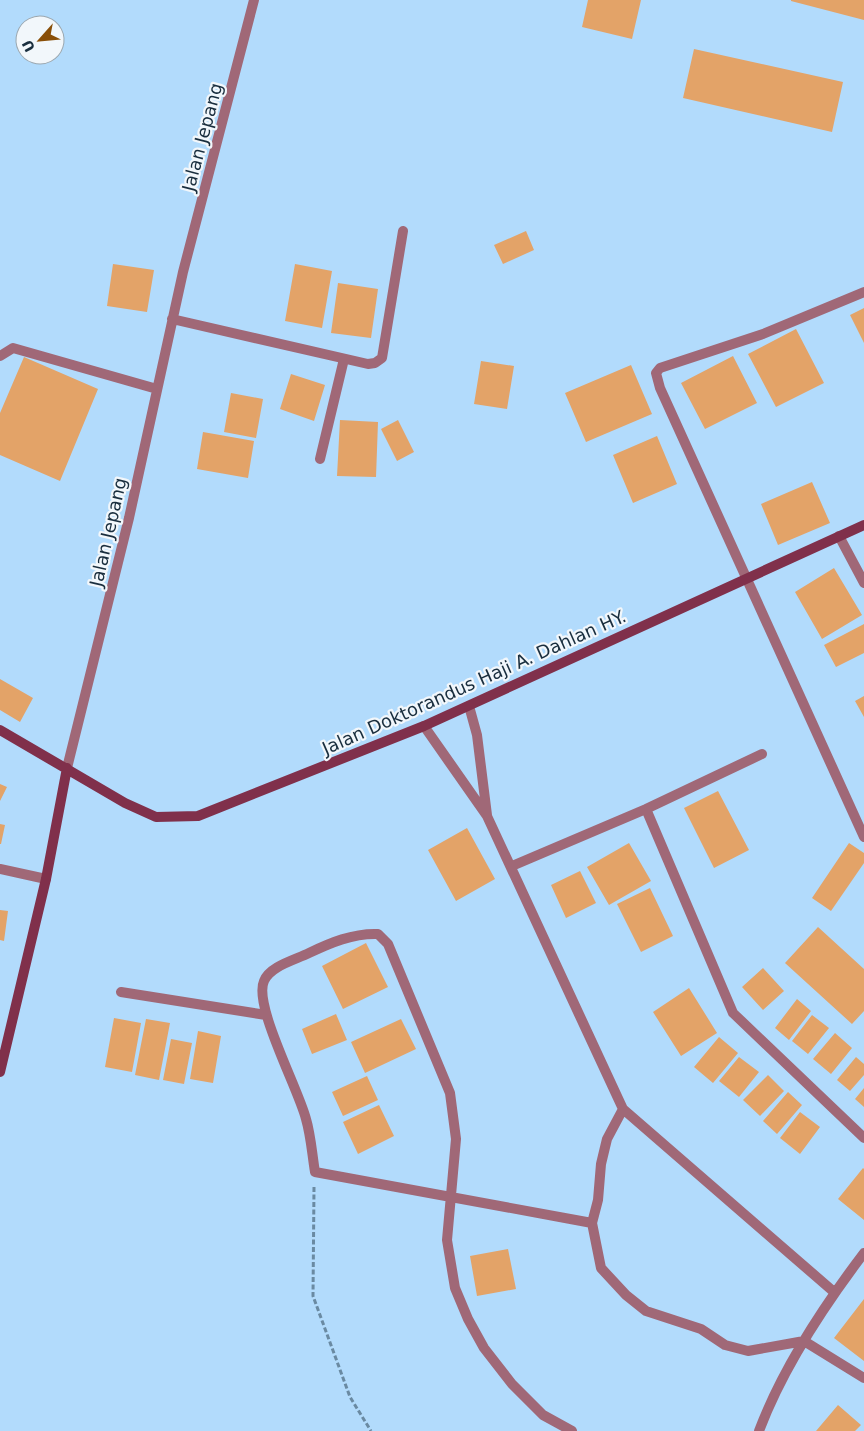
<svg xmlns="http://www.w3.org/2000/svg" width="864" height="1431" font-family="'DejaVu Sans',sans-serif">
<style>
.building{fill:#e3a368}
.lines{fill:none;stroke-linecap:round;stroke-linejoin:round}
.path{stroke:#6a8aa2;stroke-width:3;stroke-dasharray:5 2.5;stroke-linecap:butt}
.street{stroke:#a06877;stroke-width:10}
.secondary{stroke:#80304b;stroke-width:10}
.labels{text-anchor:middle;dominant-baseline:central;stroke-width:4.5;stroke-linejoin:round;paint-order:stroke}
.street-label{font-size:18px;fill:#192e3e;stroke:#f2f7fb}
</style>
<rect width="100%" height="100%" fill="#b2dbfc"/>
<path class="building" d="M588,0h53l-9,39 -50,-12z
M791,0h73v20l-73,-19z
M694,49l149,33 -11,50 -149,-34z
M526,231l8,19 -31,14 -9,-19z
M113,264l41,6 -7,42 -40,-6z
M295,264l37,7 -10,57 -37,-7z
M338,283l40,6 -7,49 -40,-5z
M864,308v35l-14,-28z
M796,329l28,54 -48,24 -28,-53z
M733,356l24,47 -52,26 -24,-46z
M24,357l74,32 -38,92 -60,-26v-42z
M481,361l33,5 -7,43 -33,-5z
M631,365l21,49 -66,28 -21,-49z
M291,374l34,11 -11,36 -34,-12z
M231,393l32,6 -7,39 -32,-6z
M340,420l38,2 -2,55 -39,-1z
M398,420l16,32 -17,9 -16,-32z
M203,432l51,9 -6,37 -51,-9z
M657,436l20,48 -44,19 -20,-48z
M812,482l18,41 -52,22 -17,-41z
M834,568l28,47 -40,24 -27,-47z
M864,624v29l-28,14 -12,-22z
M0,679l33,19 -13,24 -20,-12z
M864,696v21l-9,-16z
M0,784l7,3 -7,14z
M718,791l31,59 -35,18 -30,-60z
M0,824l5,1 -4,19h-1z
M467,828l28,51 -39,22 -28,-51z
M629,843l22,38 -42,24 -22,-38z
M849,843l15,10v10l-33,48 -19,-13z
M580,871l16,32 -30,15 -15,-33z
M650,888l23,48 -32,16 -24,-48z
M0,910l8,1 -4,30 -4,-1z
M818,927l46,42v42l-12,13 -67,-61z
M366,943l22,44 -45,22 -21,-43z
M763,968l21,23 -21,19 -21,-23z
M689,988l28,45 -36,23 -28,-44z
M797,999l14,12 -22,29 -14,-12z
M336,1014l11,26 -35,14 -10,-25z
M812,1015l17,13 -21,26 -16,-13z
M114,1018l27,5 -9,49 -27,-5z
M146,1019l24,4 -11,57 -24,-5z
M401,1019l15,30 -51,24 -14,-31z
M198,1031l23,5 -8,47 -23,-4z
M835,1033l17,15 -21,26 -18,-15z
M719,1037l19,16 -25,30 -19,-16z
M171,1039l21,4 -8,41 -21,-4z
M739,1057l20,15 -20,25 -20,-16z
M856,1057l8,7v11l-14,16 -13,-11z
M768,1075l16,16 -24,25 -17,-16z
M367,1076l11,24 -35,16 -11,-24z
M864,1088v19l-9,-8z
M788,1092l14,13 -25,29 -14,-13z
M379,1105l15,31 -36,18 -15,-32z
M800,1112l20,15 -20,27 -20,-16z
M863,1168l1,1v51l-26,-21z
M508,1249l8,40 -39,7 -7,-40z
M864,1299v62l-30,-23z
M838,1405l23,20 -6,6h-39z"/>
<g class="lines">
<path class="path" d="M314,1187l-1,109 37,101 21,34"/>
<path class="street" d="M864,292l-101,42 -103,34 -4,5 4,15 204,449
M172,319l196,45 7,-1 7,-5 21,-127
M0,356l13,-8 144,41
M320,459l24,-100
M839,536l25,47
M469,706l8,29 10,80
M424,726l63,90 136,293 211,183
M67,768l62,-250 54,-246 71,-272
M646,809l87,204 131,125
M512,866l134,-57 116,-55
M0,869l46,10
M121,992l145,23
M623,1109l-16,30 -6,25 -3,36 -6,23 9,45 25,27 20,16 55,18 24,16 23,6 56,-10
M804,1341l60,37
M572,1431l-29,-16 -31,-31 -28,-36 -16,-29 -13,-31 -8,-48 9,-101 -6,-46 -62,-149 -10,-10c-25,-1 -48,9 -69,19 -14,7 -39,13 -45,28 -11,24 35,109 42,138 5,17 6,35 9,53l277,51
M759,1431c24,-64 64,-124 105,-178"/>
<path class="secondary" d="M0,730l125,73 31,14 42,-1 226,-90 440,-201
M0,1072l46,-193 21,-111"/>
</g>
<g class="labels">
<g class="street-label">
<text transform="translate(202 137) rotate(-75)">Jalan Jepang</text>
<text transform="translate(108 532) rotate(-77)">Jalan Jepang</text>
<text transform="translate(474 682) rotate(-24)">Jalan Doktorandus Haji A. Dahlan HY.</text>
</g>
</g>
<g transform="translate(40 40) rotate(243)"><circle r="24" fill="#f2f7fb" stroke="#9ba7af"/>
<path d="M0-4L9 19L0 12L-9 19Z" fill="#894f08"/>
<text y="-8" font-size="14" font-weight="bold" text-anchor="middle" fill="#192e3e">U</text>
</g>
</svg>
